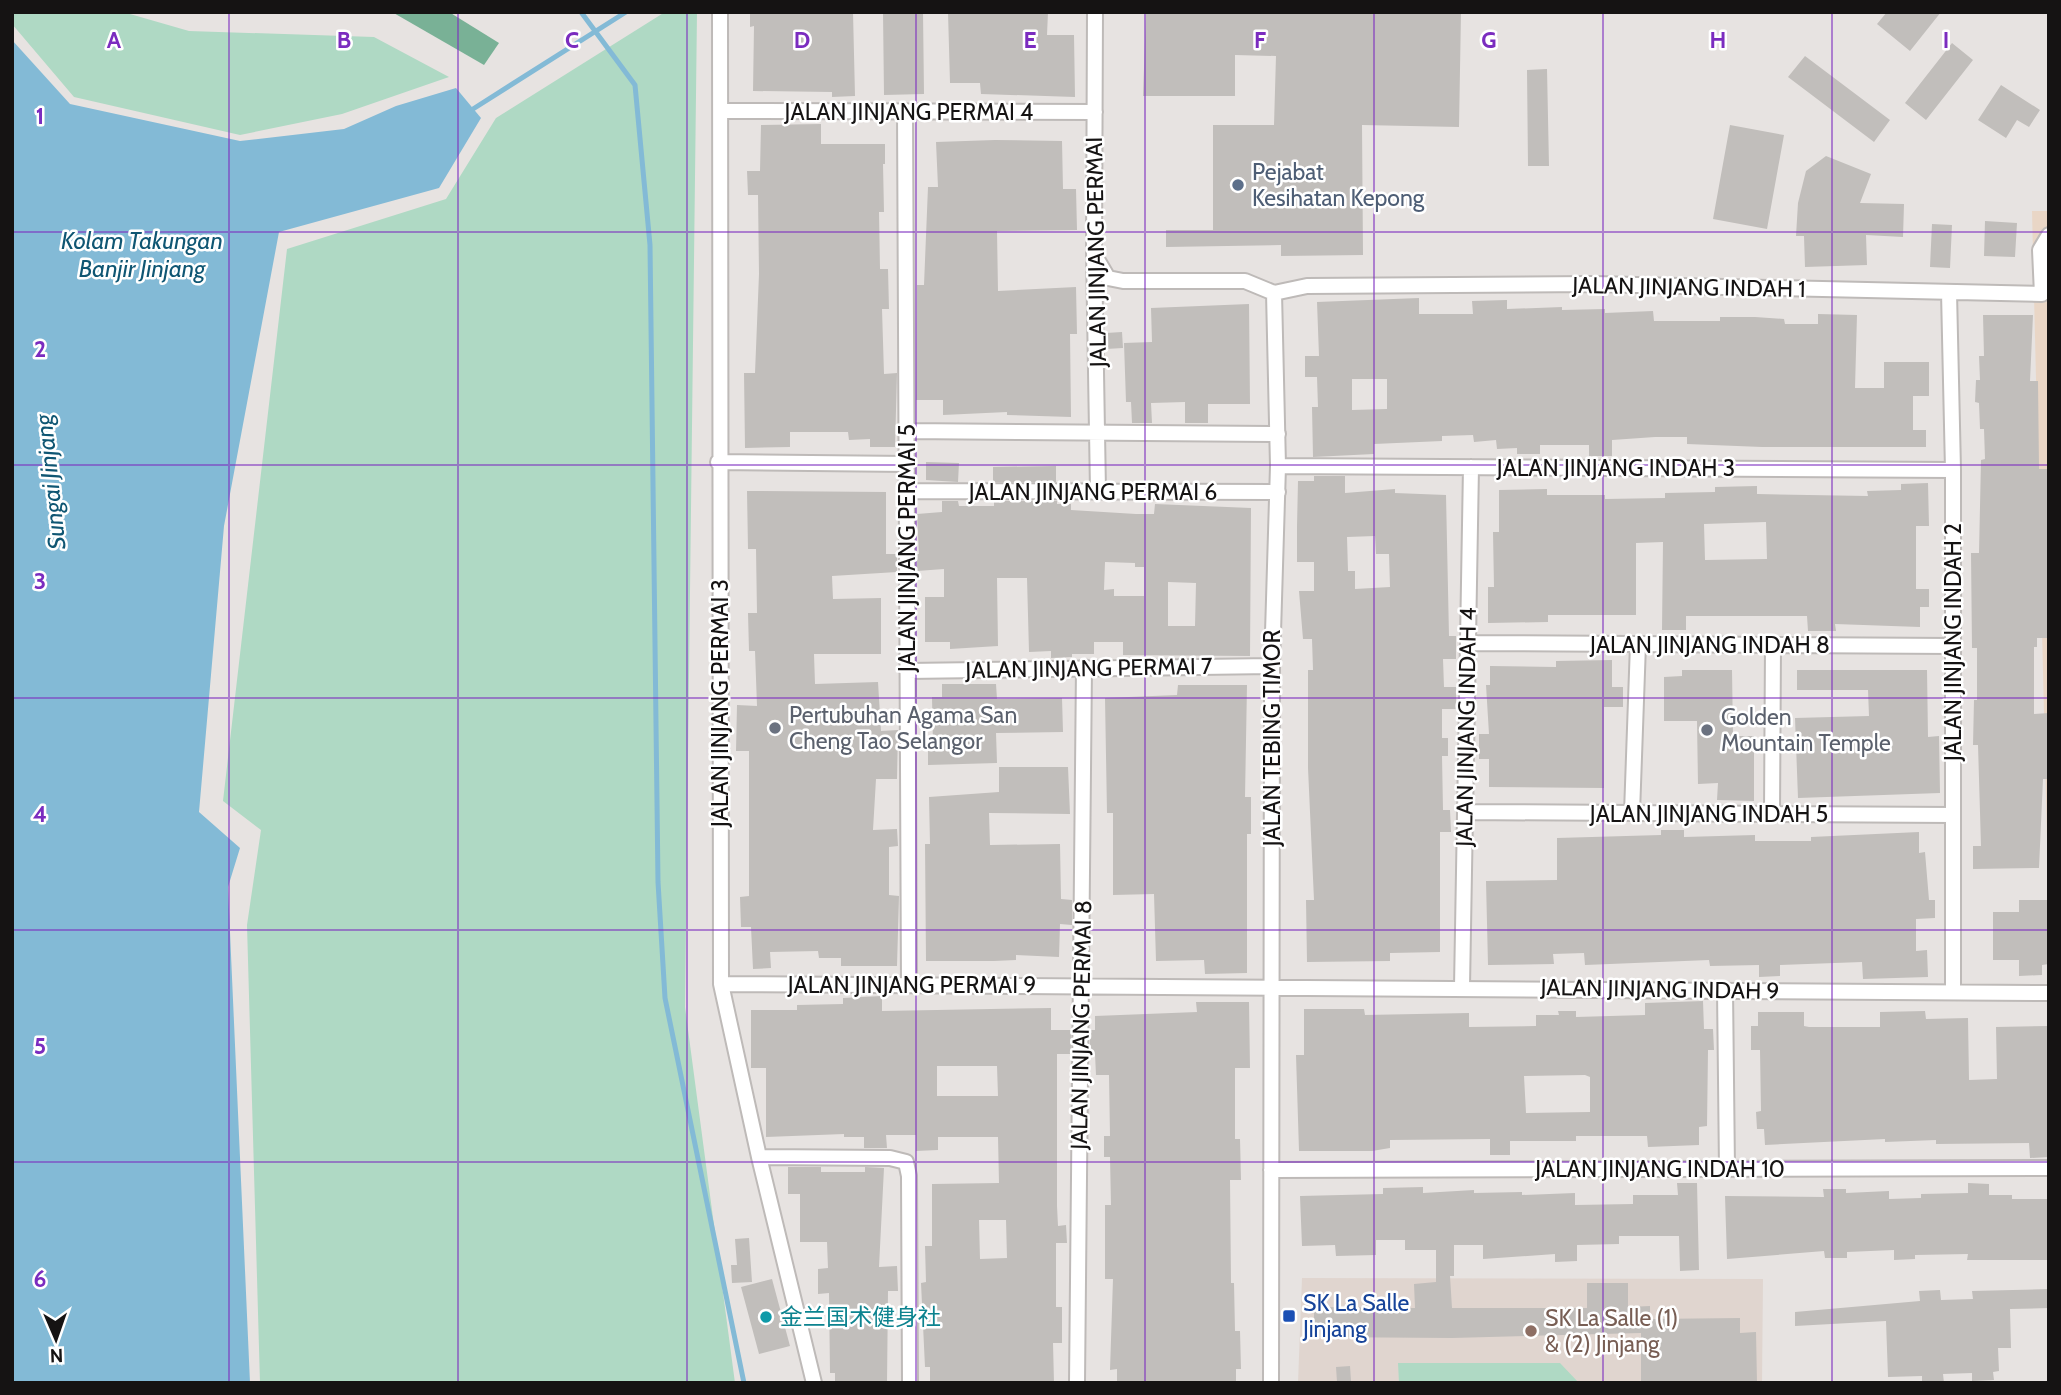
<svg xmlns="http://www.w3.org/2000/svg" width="2061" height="1395" font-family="Cabin,'Noto Sans SC',sans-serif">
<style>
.commercial{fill:#e9d6c6}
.built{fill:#e0d5cf}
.green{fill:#afd9c4}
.forest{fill:#79b196}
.water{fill:#83bad6}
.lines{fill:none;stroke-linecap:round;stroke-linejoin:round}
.stream{stroke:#83bad6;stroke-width:5}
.building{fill:#c1bebb;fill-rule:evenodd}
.minor-casing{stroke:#bebab8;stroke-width:18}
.minor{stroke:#fff;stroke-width:14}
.grid{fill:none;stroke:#7b2cbf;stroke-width:2;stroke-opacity:0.55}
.service-dot{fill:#5c6f8a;stroke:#fff;stroke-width:2.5}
.worship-dot{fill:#6b7280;stroke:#fff;stroke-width:2.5}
.transit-dot{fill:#1a4fb4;stroke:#fff;stroke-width:2.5}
.culture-dot{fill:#0f9aa8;stroke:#fff;stroke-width:2.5}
.education-dot{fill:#8d6e63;stroke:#fff;stroke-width:2.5}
.labels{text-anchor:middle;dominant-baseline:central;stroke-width:5;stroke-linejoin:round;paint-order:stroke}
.street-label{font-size:23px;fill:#151313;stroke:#fff}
.service-label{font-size:23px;fill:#4e5e75;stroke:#fff;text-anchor:start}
.worship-label{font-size:23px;fill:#5b616d;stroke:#fff;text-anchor:start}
.transit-label{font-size:23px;fill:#164399;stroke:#fff;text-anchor:start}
.culture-label{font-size:23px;fill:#0d838f;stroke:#fff;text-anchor:start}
.education-label{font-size:23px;fill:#785e54;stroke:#fff;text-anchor:start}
.water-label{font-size:24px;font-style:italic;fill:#0f5673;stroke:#fff}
.grid-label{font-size:23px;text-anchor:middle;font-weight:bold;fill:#7b2cbf;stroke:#fff;stroke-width:5;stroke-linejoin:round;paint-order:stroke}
</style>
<rect width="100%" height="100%" fill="#e7e3e1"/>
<path class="commercial" d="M2032,211h17v670h-1z"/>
<path class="built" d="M1302,1278l461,1 -1,104h-464z"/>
<path class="green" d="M12,12h111l66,19 185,6 75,40 -107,37 -102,21 -166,-38 -62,-73z
M665,12h32l-12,995 50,376h-475l-13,-458 14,-95 -38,-29 64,-552 159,-50 50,-81z
M1398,1363h162l19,20h-180z"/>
<path class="forest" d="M392,12h57l50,31 -15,22z"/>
<path class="water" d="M12,40l58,64 170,37 104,-12 52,-23 60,-18 25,30 -42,70 -160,44 -55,294 -25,286 41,36 -12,39 22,496h-238z"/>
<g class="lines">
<path class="stream" d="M581,12l54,73 15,160 8,637 7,116 79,385
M473,109l153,-97"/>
</g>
<path class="building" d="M750,12h103l2,84 -23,1v-5l-79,-1 1,-65 -4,1z
M883,12h40l1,82 -40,1z
M948,12h100l-1,23h27l1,62 -94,-3 -1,-11h-30z
M1146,12h315l-2,115 -97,-2 1,130 -82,1v-11l-115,2v-17h47v-105h61l2,-69 -41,-1v41h-92z
M1887,12h54l-31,39 -33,-27z
M1952,43l21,17 -47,60 -21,-17z
M1805,56l85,64 -16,22 -86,-65z
M1547,69l2,97h-21l-1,-96z
M2001,85l39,25 -11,17 -12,-7 -11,18 -28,-18z
M821,124v20h64v20h-2l1,48h-5l1,57h8l1,40h-7l2,65 13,-1 -2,74h-25v-8l-21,1 -1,-8h-58v15l-45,1 -1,-75h11l4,-99 -1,-79h-10l-1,-24h13l1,-46z
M1730,125l54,10 -17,94 -54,-10z
M995,140l67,1 1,48h13l1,41 -80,1 1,60 78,-4 1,47h-7l1,83 -64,-2v-3l-64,3v-15h-27l1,-115h7l4,-98h10l-2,-45z
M1826,156l45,18 -11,29 44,1 -1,33 -37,-2 1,30 -62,2 -1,-31h-8l2,-33 8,-32z
M1985,221l32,2 -2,34 -31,-1z
M1932,224l20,1 -2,43 -20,-1z
M1419,298v16h54l-1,-13 35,-1v9l55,-2v3l43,-1v4l48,-2 1,10h66v-4h35l29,2 1,5h33v-10l39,1 -2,73h29v-26h45v34h-16v34h13v17h-164l-75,-3v-7h-32l-43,3v16h-23v-11h-49v9h-23v-6l-20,1 -1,-9 -22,2 -1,-7 -31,1v5l-68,3v10l-61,3 -1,-50h6l-1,-30h-12v-21h14l-2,-54zM1352,379h35v30l-35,1z
M1249,304l1,100h-42v19h-23v-21l-34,1 1,20h-20l-1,-21h-5l-2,-59 28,-1 -1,-34z
M1983,315h50l-3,66h8l1,88h10v169h-12v9h-3v67l15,-1v66h-6l-4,89 -66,1v-23h8l-3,-101h-5l1,-45h3v-52h-5l-1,-95h8l2,-93 4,-1 -1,-30h-4l-1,-26 -4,-1 1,-22h4l-1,-24h5z
M1122,332l1,16 -17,1v-16z
M926,462l33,1 -1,19 -32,-2z
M1056,466v16h-63v-15z
M1314,476h31v17l50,-4v4l51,2 3,141h7v23h-13l1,28h12v22h-14v29h6v18h-6l1,54h7l1,22h-11v120l-50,1v8l-83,1 -1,-62h8l-6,-132v-98h5l-1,-31h-9l-4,-48h15v-29h-17v-35l1,-46h16zM1375,536l1,18h13l1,33 -35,2v-18h-7l-1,-34z
M1928,483l1,43h-13v63h13v18h-9v20l-85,-3 1,7h-28l-1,-15h-121v14h-24l1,-88 -27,1v72h-88v7l-60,1v-36h6l-1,-55h6v-42l48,-1v6h58v4l60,-1v-5l50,-1v-5l42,-1v8l111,2 -1,-5 34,-1v-6zM1766,522l1,37 -62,1 -1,-36z
M747,491l139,1v62h11v18l-65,4 1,23 48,-1v56h-67l1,30 63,-2 3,49 17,-1 -1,49h-21l-3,51 24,-1 1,17 -9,1v48l10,1 -2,70h-56v-8h-22l-1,-7 -48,1 1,16 -18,1 -2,-42h-10l-1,-30 9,-1v-145h-13l1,-46 20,1 -2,-55h-6l-1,-38h9l-1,-64h-8z
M942,501h16l1,5h35v-5h63v3h14v6l65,4h18l1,-10 96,4 -1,148 -127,-1v-13h-29v12h-22v3l-21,1v-7l-22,1 -2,-74h-30l1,68 -48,3v-7h-25v-45h19v-28l-27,2v-17h2l-2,-40 25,-2zM1105,562l30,1v4h9v29h-30v-7l-10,1zM1168,582l28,1 -1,43h-27z
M1612,660v27h11v20h-19v81l-115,-1v-28h-10v-25h10l-3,-49h4v-19l66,1v-6z
M1682,670h50l1,66h21v65l-37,-1 1,-17 -20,1 -1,-63h-33v-44l18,-1z
M1797,670h130l1,67 11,-1 1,57 -142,5 -3,-80 74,-2 -1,-26h-71z
M942,684h54l1,15 65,-1 1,34 -67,1 1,30 -69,2v-19h5l-1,-49h10z
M1178,685h69l-2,112h6v37h-4v139l-42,1 -1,-14 -48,1 -2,-67 -41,1v-82h-6l-2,-115 72,-3z
M999,767h69l2,47 -81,-1 1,32 70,-1 1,55 11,1v25l-12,-1 -1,33 -43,-2v5l-22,1h-68l-1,-117h5l-1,-47 70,-5z
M1661,830h23v7l71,-2v6h56v-4l108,-5v21l6,-1 4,48h6v18l-19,1v32l11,-1 1,27 -65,2 -1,-17 -82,3v11l-21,1v-12l-49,1 -1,-6 -124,5 -1,-12 -31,1 1,10 -66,1 -2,-84 71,-1v-42l104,-3z
M2019,900h30v64l-7,1v10l-23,1v-16h-26v-48h26z
M882,996v15l169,-3v22h20v24h-14v152l1,20 8,-1 1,18h-11v64h6v36h-9l1,40h-124v-16h-5l-4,-84 5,-1 -1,-36h7v-62l67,-1 -1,-46h-60v13l-22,1v-16h-30l1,13h-23v-11h-20v-3l-78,3v-69h-15v-58h46v-5l46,-1v-6zM937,1066h60l1,30h-61zM979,1220h27l1,38 -27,1z
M1703,1001l1,28h9l1,21h-6l-1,76 -8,1v18l-51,2 -1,-11h-71v5h-66v14h-20v-16l-100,1v8l-18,3h-73l-3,-96h8v-46h60l1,6 104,-2v14l67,-1v-11h23l-1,-4h18v6l69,-2v-12zM1585,1075l5,2v35l-64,1 -2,-37z
M1196,1002h53l1,66h-15v71h5l1,41h-11l1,103h3l1,48h5l1,38h-5v14h-119v-14l-7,1 3,-91h-8v-74h6l-1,-48h-6v-21h6l-1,-61h-13l-1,-21h-5v-24h5v-14l102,-4z
M1925,1011l1,8 42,-1 1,62 28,-1 -1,-52 51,-1 2,131 -19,1 -1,-15 -93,1v-4l-51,2v-3l-120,6 -1,-16h-7l-1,-17 5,-1 -1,-61h-9v-24h7v-14h46v14l5,1h71v-15z
M788,1167h33v5h44v-5l19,1 -5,99 18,-1 1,25h-10l-1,92h-52v-10h-5l-1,-80 -11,1v-25l10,-1 -1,-26h-27v-48h-12z
M1677,1183h20l2,87 -19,1 -1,-35h-60v8l-42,1v16l-22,1v-8l-72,5v-14h-29v31h-4l2,32h135v-25h41v24l22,-1v13l90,-1v15l16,-1 1,51h-116v-50l-189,5 -138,-1v-30l101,1 -1,-24 22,-2v-32h-31v-10h-29v15l-40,1 -1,-11 -33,1 -2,-50 83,-2v-6l40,-1v6l51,-3v3l48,-1v3l53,-2v12l58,-1v-9h45z
M1968,1183l21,1v11h23v4h37v61h-82l1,-6 -53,1v4l-21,1v-10l-47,2v6h-22l-1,-7 -97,8 -2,-63 99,1 -1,-8h23v4l43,-2v8l32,-1v-4l47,-1z
M749,1238l3,44 -20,1 -1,-18h6l-2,-26z
M772,1279l18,67 -31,8 -18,-67z
M2049,1289v19l-39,1 1,39h-13l1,23 -6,1 1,8 -22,1v-8l-29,1 1,9h-22v-7l-34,1 -2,-56 -91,5v-14l125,-11 -1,-10 21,-1 1,10 32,-1 -1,-8z
M1350,1366l1,15 -14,1 -1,-15z"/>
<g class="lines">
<g class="minor-casing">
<path id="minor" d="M720,12l1,972 38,173 55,226
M1095,12l-1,240 4,239
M722,111l373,1
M905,111l4,874
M1095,256l13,22 15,3h122l29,12
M1949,292l4,178v522
M1274,293l33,-7 286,-2 449,10 -2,-44 9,-15
M908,431l370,3
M718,462l190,2
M1278,466l675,4
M908,491l370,1
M1468,643l485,3
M907,671l365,-5
M1465,812l488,3
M1632,813l6,-169
M1772,814l1,-169
M721,984l1328,9
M1462,987l9,-520
M1725,990l2,179
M759,1157l131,1 16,4 3,14 1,207
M1271,1170l778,-2
M1077,1383l7,-716
M1271,1383l1,-717 6,-200 -4,-173"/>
</g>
<use href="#minor" class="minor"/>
</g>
<path class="grid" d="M229,12v1371M458,12v1371M687,12v1371M916,12v1371M1145,12v1371M1374,12v1371M1603,12v1371M1832,12v1371M12,232h2037M12,465h2037M12,698h2037M12,930h2037M12,1162h2037"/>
<circle class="service-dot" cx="1238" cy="185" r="7"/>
<g class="worship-dot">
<circle cx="775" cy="728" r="7"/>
<circle cx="1707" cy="730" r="7"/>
</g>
<rect class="transit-dot" x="1282" y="1309" width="14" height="14" rx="3.5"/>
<circle class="culture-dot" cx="766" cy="1317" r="7"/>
<circle class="education-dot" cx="1531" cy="1331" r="7"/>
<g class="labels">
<g class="street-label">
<text x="909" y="112">JALAN JINJANG PERMAI 4</text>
<text transform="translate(1096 252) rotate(-91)">JALAN JINJANG PERMAI</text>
<text transform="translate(1689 287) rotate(1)">JALAN JINJANG INDAH 1</text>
<text x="1616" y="468">JALAN JINJANG INDAH 3</text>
<text x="1093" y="492">JALAN JINJANG PERMAI 6</text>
<text transform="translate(907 548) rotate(-90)">JALAN JINJANG PERMAI 5</text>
<text transform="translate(1953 642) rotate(-90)">JALAN JINJANG INDAH 2</text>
<text x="1710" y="645">JALAN JINJANG INDAH 8</text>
<text transform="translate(1089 668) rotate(-1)">JALAN JINJANG PERMAI 7</text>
<text transform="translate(720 703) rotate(-90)">JALAN JINJANG PERMAI 3</text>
<text transform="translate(1466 727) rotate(-89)">JALAN JINJANG INDAH 4</text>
<text transform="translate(1272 738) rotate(-90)">JALAN TEBING TIMOR</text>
<text x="1709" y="814">JALAN JINJANG INDAH 5</text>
<text x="912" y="985">JALAN JINJANG PERMAI 9</text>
<text transform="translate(1660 989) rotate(1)">JALAN JINJANG INDAH 9</text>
<text transform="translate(1081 1025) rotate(-89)">JALAN JINJANG PERMAI 8</text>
<text x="1660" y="1169">JALAN JINJANG INDAH 10</text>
</g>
<g class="service-label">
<text x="1252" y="172">Pejabat<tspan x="1252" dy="26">Kesihatan Kepong</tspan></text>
</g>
<g class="worship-label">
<text x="789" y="715">Pertubuhan Agama San<tspan x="789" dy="26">Cheng Tao Selangor</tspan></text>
<text x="1721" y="717">Golden<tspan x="1721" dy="26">Mountain Temple</tspan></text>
</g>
<g class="transit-label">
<text x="1303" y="1303">SK La Salle<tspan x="1303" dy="26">Jinjang</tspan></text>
</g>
<g class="culture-label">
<text x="780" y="1317">金兰国术健身社</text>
</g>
<g class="education-label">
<text x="1545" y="1318">SK La Salle (1)<tspan x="1545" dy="26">&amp; (2) Jinjang</tspan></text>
</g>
<g class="water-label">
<text x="142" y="240">Kolam Takungan<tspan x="142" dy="28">Banjir Jinjang</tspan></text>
<text transform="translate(50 482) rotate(-96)">Sungai Jinjang</text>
</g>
</g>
<g class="grid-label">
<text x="114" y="48">A</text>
<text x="344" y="48">B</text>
<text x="572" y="48">C</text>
<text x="802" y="48">D</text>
<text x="1030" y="48">E</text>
<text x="1260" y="48">F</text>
<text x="1489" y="48">G</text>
<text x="1718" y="48">H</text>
<text x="1946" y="48">I</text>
<text x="40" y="124">1</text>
<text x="40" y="357">2</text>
<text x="40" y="589">3</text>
<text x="40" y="822">4</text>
<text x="40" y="1054">5</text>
<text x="40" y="1287">6</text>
</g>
<rect width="2061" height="1395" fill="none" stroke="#151313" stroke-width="28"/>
<g transform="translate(56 1339) rotate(178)" stroke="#ffffff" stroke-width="5" paint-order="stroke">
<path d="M0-5L12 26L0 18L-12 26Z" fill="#151313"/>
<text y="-10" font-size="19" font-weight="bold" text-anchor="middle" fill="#151313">N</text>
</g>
</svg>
